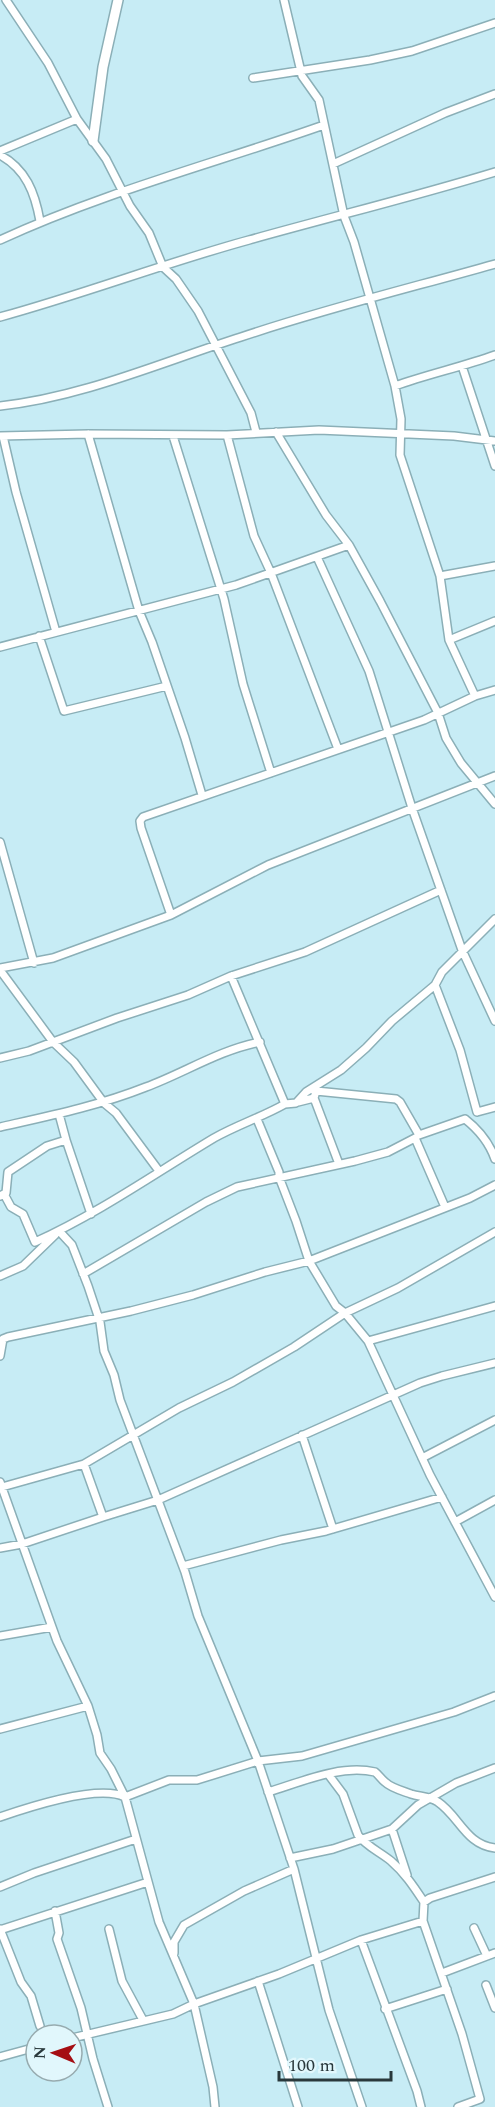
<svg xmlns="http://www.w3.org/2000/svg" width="495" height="2107" font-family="Spectral,serif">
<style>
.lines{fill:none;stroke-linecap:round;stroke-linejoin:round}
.street-casing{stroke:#8bafb7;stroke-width:10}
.secondary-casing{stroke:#8bafb7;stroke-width:12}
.street{stroke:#fff;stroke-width:7}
.secondary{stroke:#fff;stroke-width:9}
</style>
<rect width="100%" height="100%" fill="#c7ecf5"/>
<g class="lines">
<g class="street-casing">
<path id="street" d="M6,0l42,63 29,56 29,40 24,47 19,27 14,34 13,12 22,32 53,102 5,19
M284,0l18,76 17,24 25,116 10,26 41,144 6,33 -1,36 40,121 9,64 26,56
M253,78l117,-18 42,-9 83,-28
M0,151l77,-32
M0,155c26,14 35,38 40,66
M333,164l112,-51 50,-19
M0,240c104,-48 216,-77 324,-115
M0,317c84,-23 165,-54 249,-77 82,-23 164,-43 246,-68
M462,366l33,100
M395,386c33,-12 67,-19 100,-31
M0,406c83,-9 162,-44 241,-69 83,-28 169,-49 254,-73
M276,432l50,83 23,30 31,56 58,112 8,25 15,25 34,41
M88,434l51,177 13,31 33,96 17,57
M227,435l27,101 17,37 67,176
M0,436l88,-2 139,1 92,-5 135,6 41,5
M3,436l13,56 40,140
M173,436l51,163 19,85 28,89
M317,557l52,114 43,137 50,142 33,71
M440,576l55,-10
M39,636l25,75 103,-25
M449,640l46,-19
M0,647l236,-62 113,-40
M0,842l34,121
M171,915l-30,-87 -1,-7 3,-4 281,-97 51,-24 20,-6
M0,968l53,-10 118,-43 97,-50 227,-89
M0,970l53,72 21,20 30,41 12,10 43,58
M231,976l54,128
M435,985l25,65 17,62 18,-5
M0,1058l29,-7 88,-33 71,-23 43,-19 74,-24 136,-62
M314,1098l25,66
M298,1102l16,-4 2,-7 80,8 4,3 19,33 46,-16c14,11 24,23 30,40
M257,1119l22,53v5l17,44 13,40 27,45 9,7 23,28 62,134 65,122
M0,1127c49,-11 98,-21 146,-40 38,-14 73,-37 114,-45
M66,1140l25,74
M4,1194l7,13 12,7 12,28c64,-29 119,-68 179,-104 23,-13 48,-21 71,-34l11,-1 10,-11 35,-22 25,-22 26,-27 43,-36 7,-13 53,-53
M0,1196l6,-3 2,-21 39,-26 19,-6 -7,-26
M59,1231l13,14 16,41 12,36 4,29 10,24 6,25 65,172 13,44 60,145 36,108 35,141 33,97
M83,1274l123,-72 31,-15 118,-26 33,-9 27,-14 30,69
M0,1276l23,-10 32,-31
M368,1341l127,-35
M0,1356l3,-17 5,-2 123,-26 62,-16 72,-23 44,-11 161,-63 25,-13
M302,1435l31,94
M422,1458l73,-38
M84,1464l19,53 55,-17 262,-117 22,-7 53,-13
M0,1482l57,159 31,65 9,29 3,18 11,16 14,28 34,125 35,82 19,83 2,20
M2,1487l82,-23 95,-56 54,-26 61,-35 51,-34 53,-25 97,-56
M455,1522l40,-22
M0,1548l22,-4 81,-27
M183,1566l98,-26 45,-9 116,-34
M0,1636l52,-9
M0,1729l88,-23
M328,1774l15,20 15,41c8,11 22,17 33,26 14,12 23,26 33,41
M268,1792c33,-10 73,-28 107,-20 4,3 6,7 10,10 6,6 18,9 26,12 9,3 19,2 27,8 21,14 28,43 57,46
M0,1817c29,-10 98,-33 125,-20l44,-17h28l61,-19 44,-5 152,-44 41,-16
M392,1829l15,46
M290,1858l43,-9 59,-20 26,-24 38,-22 39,-15
M0,1887l34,-14 102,-34
M55,1911l4,22 -2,6 24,69 12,51 15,48
M423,1921l1,-19 6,-4 65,-21
M474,1928l13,28
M0,1929l21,53 10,14 9,30
M109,1929l13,52 21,39
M0,1930l148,-48
M361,1940l56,151 4,16
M174,1953v-11l10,-17 60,-34 50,-22
M442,1973l53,-20
M258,1981l40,126
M486,1985l9,23
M385,2009l62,-20
M72,2038l101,-24 21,-10 85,-30 82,-34 62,-19 39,113 18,65 -22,8
M0,2057l36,-10"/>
</g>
<g class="secondary-casing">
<path id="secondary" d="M93,141l10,-74 15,-67"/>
</g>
<use href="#street" class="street"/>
<use href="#secondary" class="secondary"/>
</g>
<g transform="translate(54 2053) rotate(272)"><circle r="28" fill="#e1f7fc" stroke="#97abaf" stroke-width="1.5"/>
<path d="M0-4.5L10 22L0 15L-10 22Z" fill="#a50e13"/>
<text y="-9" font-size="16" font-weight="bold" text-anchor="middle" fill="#29383b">N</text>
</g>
<path d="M279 2071v9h112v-9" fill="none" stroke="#29383b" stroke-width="3"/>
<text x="288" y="2071" font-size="18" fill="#29383b" stroke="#e1f7fc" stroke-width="4.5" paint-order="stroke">100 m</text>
</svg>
